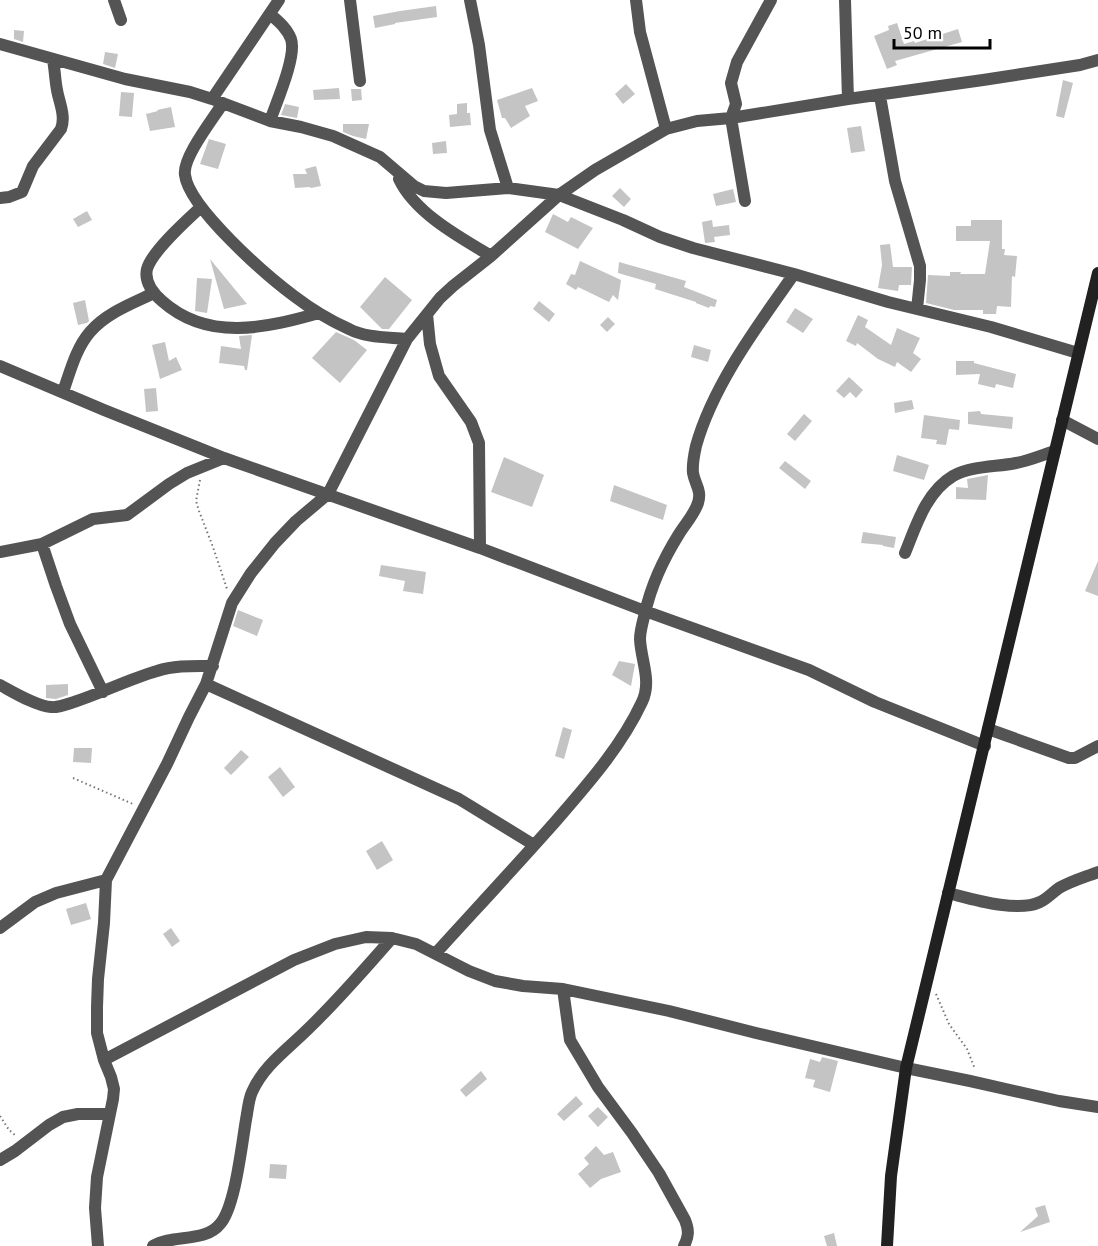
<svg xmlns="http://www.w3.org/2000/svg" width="1098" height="1246" font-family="'PT Sans',sans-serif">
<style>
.building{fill:#c4c4c4}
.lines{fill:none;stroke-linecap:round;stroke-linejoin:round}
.path{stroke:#767676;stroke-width:2;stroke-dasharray:1.5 3;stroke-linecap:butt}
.street{stroke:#545454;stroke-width:12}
.secondary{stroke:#212121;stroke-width:12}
</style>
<rect width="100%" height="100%" fill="#fff"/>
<path class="building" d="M436,6l1,11 -42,6v1l-20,4 -2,-12 27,-5z
M897,23l7,21 10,-3 1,2 43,-14 4,13 -67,19 2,4 -10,4 -13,-33 15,-6 -1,-4z
M14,30l10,1 -1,11 -9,-3z
M105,52l13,2 -3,14 -12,-4z
M1063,80l10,3 -9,35 -8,-2z
M626,84l9,10 -12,10 -8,-10z
M339,88l1,11 -26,1 -1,-10z
M532,88l6,13 -13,5 5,10 -19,12 -6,-10h-3l-5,-18z
M351,89h10l1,11 -10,1z
M121,92l13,1 -2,24 -13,-1z
M467,103v10h3l1,12 -21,2 -1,-12 8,-1v-10z
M285,104l14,3 -2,11 -16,-3z
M171,107l4,20 -25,4 -4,-17 12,-3 -1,-1z
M343,124h26l-3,15 -13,-3 -10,-4z
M861,126l4,25 -14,2 -4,-25z
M209,139l17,5 -8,25 -18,-5z
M446,141l1,12 -14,1 -1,-11z
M316,166l5,20 -10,2 -1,-1 -15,1 -2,-14h14l-2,-5z
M620,188l11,11 -7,8 -12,-11z
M733,189l3,13 -20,4 -3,-12z
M87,211l5,9 -14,7 -5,-8z
M553,214l15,8 3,-5 22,11 -15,21 -33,-17z
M712,220l1,7 16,-2 1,10 -16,2 1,5 -10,1 -3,-21z
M971,220h31v29h3l-1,6 13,1 -2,21 -3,-1 -1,31 -14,-1 -1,8h-13v-4h-29l-28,-7 2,-28 22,1v-4h11l-1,2h25l5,-33h-34v-15h15z
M890,244l3,23h19l-1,18h-12l-1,6 -20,-3 4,-23 -2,-20z
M210,259l37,45 -23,5z
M580,261l41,19 -3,20 -5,-5 -4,7 -31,-15 -2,3 -10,-6 5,-10 4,1z
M619,262l67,19 -2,6 33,13 -2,7 -5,-1 -1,2 -13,-5v-1l-41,-13 1,-5 -38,-11z
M385,277l27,23 -23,29h-7l-22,-22z
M197,278l15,1 -5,34 -12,-2z
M85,300l4,21 -2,2 -9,2 -5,-22z
M539,301l16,13 -6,8 -16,-13z
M795,308l18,11 -10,14 -17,-11z
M858,315l10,5 -3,7 26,18 6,-17 23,10 -7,15 8,6 -10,13 -14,-10 -2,5 -17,-8 -21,-16 -1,3 -10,-5z
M608,317l7,7 -8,8 -7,-7z
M336,332l18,8 13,10 -27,33 -28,-25z
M252,335l-5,35h-2l-1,-4 -25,-3 2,-17 20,3 -2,-13z
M165,342l4,19 7,-4 6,13 -22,9 -8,-34z
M694,345l17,5 -3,12 -17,-5z
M956,361h18v2l42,11 -3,14 -17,-4 -1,4 -17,-4 2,-10 -24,1z
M849,377l14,13 -7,8 -6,-6 -6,6 -8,-7z
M156,388l2,23 -12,1 -2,-23z
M912,400l2,9 -19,4 -1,-10z
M980,411l1,3 32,3 -1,12 -44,-5v-12z
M804,414l8,7 -17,20 -8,-7z
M924,415l36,5 -1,10 -10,-1 -3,16 -10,-1 1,-4 -16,-2z
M897,455l32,10 -5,15 -31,-9z
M504,457l40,18 -12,32 -41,-15z
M785,461l26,20 -6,8 -26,-21z
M988,475l-2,25 -30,-1v-12l12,1 -1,-9z
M614,485l53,20 -4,15 -53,-19z
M863,532l33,5 -2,11 -11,-2v-1l-22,-2z
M1098,561v35l-13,-5z
M381,565l45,7 -3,22 -20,-3 2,-10 -26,-5z
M238,610l25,10 -6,16 -24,-10z
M619,661l16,3 -4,22 -19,-11z
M68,684v11l-12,4 -10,-1v-13z
M563,727l9,3 -8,29 -9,-3z
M74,748h18l-1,15 -18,-1z
M241,750l8,7 -18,18 -7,-7z
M280,767l15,20 -12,10 -15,-20z
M382,841l11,19 -16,10 -11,-19z
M86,903l5,16 -20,6 -5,-16z
M171,928l9,13 -8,6 -9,-13z
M822,1057l16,4 -8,31 -17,-5 2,-7 -10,-2 5,-19 10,3z
M481,1071l6,8 -21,18 -6,-7z
M576,1096l7,8 -19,17 -7,-7z
M598,1107l10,10 -10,10 -10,-11z
M596,1146l8,9 9,-3 8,20 -20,7 -11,9 -12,-14 11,-10 -5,-6z
M270,1164l17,1 -1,14 -17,-1z
M1045,1205l5,17 -30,10 18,-16 -3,-8z
M834,1233l3,13h-10l-3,-10z"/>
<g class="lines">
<path class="path" d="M200,480l-4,21 3,10 14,36 14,42
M73,778l60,26
M936,994l13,30 18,25 8,20
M0,1116l9,14 7,6"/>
<path class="street" d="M114,0l7,20
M350,0l10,81
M470,0l9,45 11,85 18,58
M636,0l4,32 26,97
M845,0l3,99
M270,14c8,7 17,14 21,25 6,17 -15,64 -21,82
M0,44l125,35 65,13 22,7 58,22 31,6 32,9 47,21 34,29 10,5 22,2 62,-5 51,7 64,25 37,17 33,11 101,26 94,28 103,25 87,26
M880,96l15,85 25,85v14l-3,29
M212,99l67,-99
M223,103c-10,16 -41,55 -38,72 4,33 82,101 109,121 17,13 35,24 55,33 17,9 39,8 58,10
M399,179c16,34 60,58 92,77
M0,198l9,-1 13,-5 11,-26 28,-37c5,-13 -2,-27 -4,-39 -2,-10 -2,-20 -4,-30
M745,201l-14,-83 5,-14 -5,-21 6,-21 34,-62
M201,207c-14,13 -49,44 -54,62 -3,13 6,24 15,32 46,41 104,27 157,12
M427,314l3,30 9,32 32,46 8,21 1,105
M0,366l104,44 120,48 256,90 165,63 164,59 66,32 110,44
M63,392c7,-20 13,-44 27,-60 16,-19 43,-29 64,-39
M1062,420l36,19
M42,544l14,42 14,38 33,68
M0,552l42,-8 51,-25 34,-4 42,-31 18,-11 37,-15
M905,553c11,-27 21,-61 48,-77 18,-10 43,-9 63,-13 13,-2 26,-8 39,-12
M206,684l253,115 75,46
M0,685c13,7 36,21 51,22 8,1 16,-3 23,-5 28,-9 55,-23 83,-31 18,-6 37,-5 56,-5
M988,729l81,29h6l23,-12
M948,893c24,6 69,20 92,9 7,-3 13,-10 19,-14 12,-7 26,-11 39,-16
M0,928l35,-26 21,-9 50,-13
M436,953c40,-44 80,-87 119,-131 32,-37 66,-75 87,-120 10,-21 -1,-41 -2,-63 0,-8 3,-18 5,-26 6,-27 19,-55 34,-79 6,-10 15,-19 19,-31 4,-13 -3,-18 -5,-30 -1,-9 1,-18 3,-27 17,-61 62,-121 98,-172
M563,989l7,51 28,47 34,46 27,40 26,47c4,10 4,16 -1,26
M104,1060l190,-100 41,-16 31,-7 26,1 24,6 53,27 26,10 28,5 40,3 106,22 87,22 150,35 64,13 89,20 39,6
M0,1160l15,-9 34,-26 14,-8 15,-3h32
M98,1246l-3,-38 2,-31 16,-78 1,-10 -3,-12 -7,-17 -7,-27v-26l1,-28 6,-56 2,-43 61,-116 22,-47 17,-33 26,-81 19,-30 24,-30 21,-22 32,-27 79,-155 33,-41 13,-12 38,-30 68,-61 36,-25 71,-41 31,-8 34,-3 117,-19 135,-19 97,-15 18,-5
M153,1246c20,-12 52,-3 67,-22 16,-18 22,-84 27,-110 1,-7 2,-15 5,-22 12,-27 36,-43 57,-64 29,-28 56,-59 83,-90"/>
<path class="secondary" d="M887,1246l4,-70 15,-108 192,-795"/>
</g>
<path d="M894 39v9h96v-9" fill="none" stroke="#000000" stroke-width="3"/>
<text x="903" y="39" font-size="18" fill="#000000" stroke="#ffffff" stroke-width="4.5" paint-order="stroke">50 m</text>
</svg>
